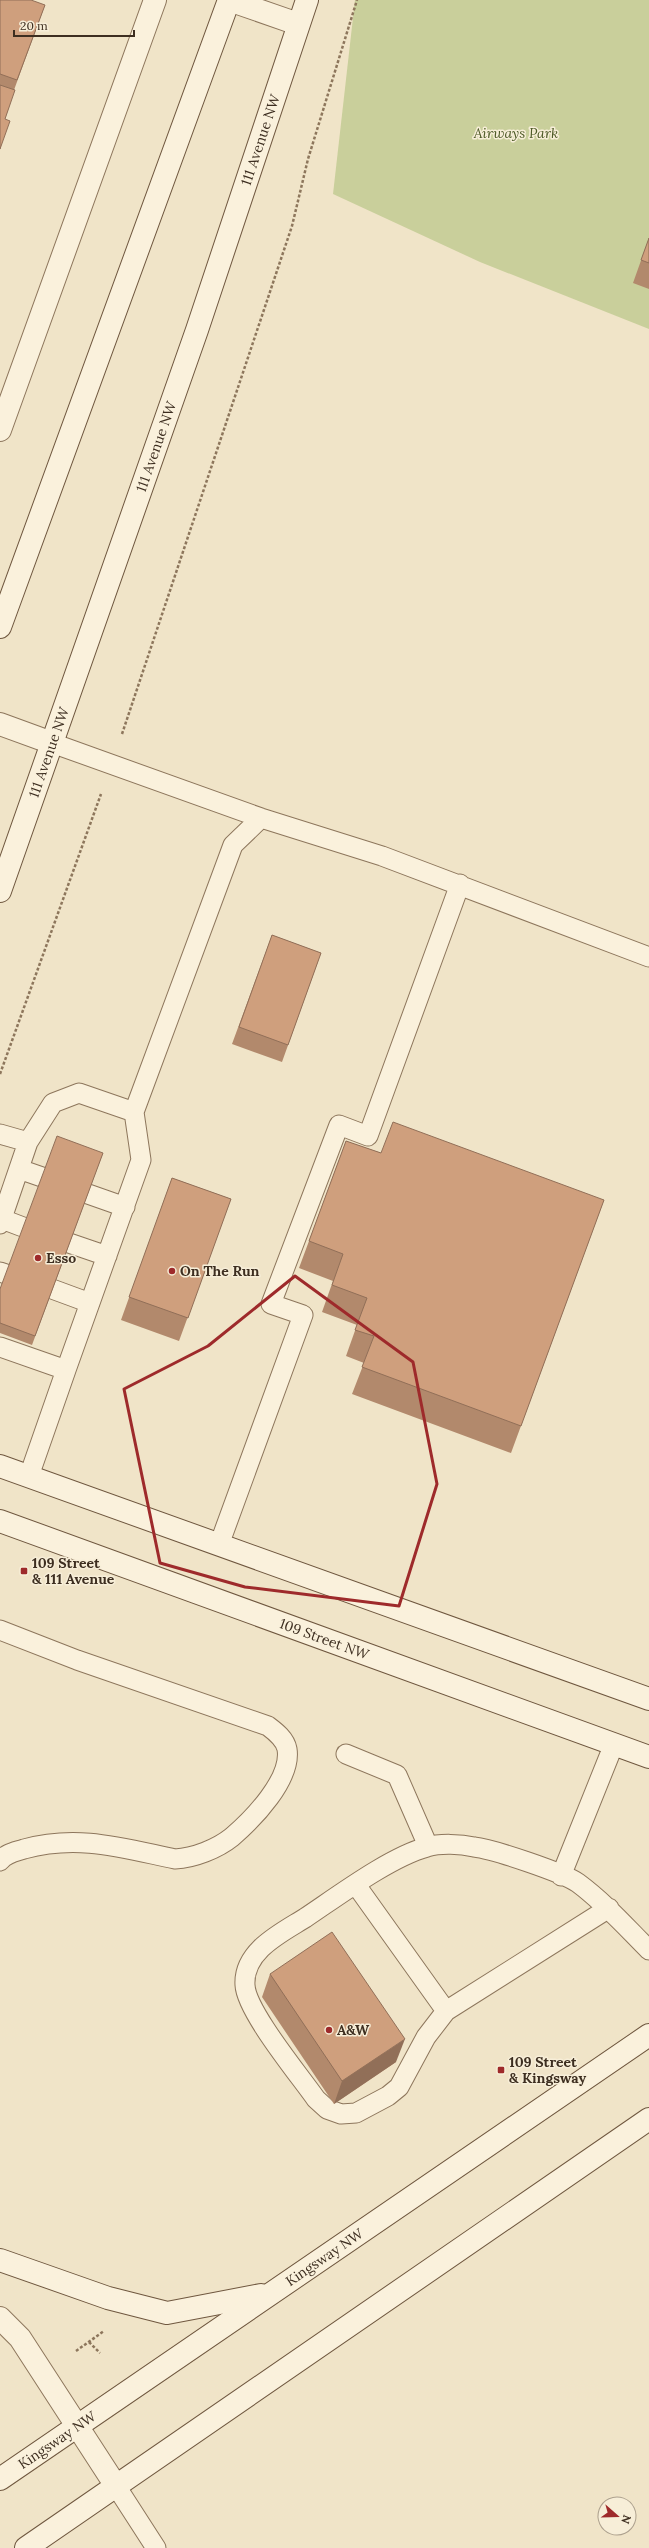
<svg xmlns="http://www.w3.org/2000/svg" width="649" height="2548" font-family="Lora,serif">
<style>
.green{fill:#c9cf9b}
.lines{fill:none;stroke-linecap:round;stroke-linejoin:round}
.service-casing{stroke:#8d765c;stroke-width:21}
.minor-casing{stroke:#8d765c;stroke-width:24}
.secondary-casing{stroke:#6f573f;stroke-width:24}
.path{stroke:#8d765c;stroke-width:2.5;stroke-dasharray:3 2;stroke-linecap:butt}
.service{stroke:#faf1dc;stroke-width:19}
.minor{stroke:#faf1dc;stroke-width:22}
.secondary{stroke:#faf1dc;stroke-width:22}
.wall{fill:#b2896c}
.shaded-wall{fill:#916f58}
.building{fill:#cf9f7d;stroke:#916f58}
.marked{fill:none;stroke:#9e2a2b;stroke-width:3;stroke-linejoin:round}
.poi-dot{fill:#9e2a2b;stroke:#f7eed8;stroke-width:1.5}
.labels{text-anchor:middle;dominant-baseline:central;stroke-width:3;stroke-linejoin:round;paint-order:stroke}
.park-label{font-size:14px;font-style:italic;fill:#4d5a26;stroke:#f7eed8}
.street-label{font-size:14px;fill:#3d2e20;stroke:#f7eed8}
.poi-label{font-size:14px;font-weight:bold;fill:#3d2e20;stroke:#f7eed8;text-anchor:start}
</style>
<rect width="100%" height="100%" fill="#f0e4c8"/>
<path class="green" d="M355,0h294v329l-169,-67 -147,-68z"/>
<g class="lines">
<g class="service-casing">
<path id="service" d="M52,743l209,75 121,38 267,101
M0,1134l28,8 -28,82
M28,1142l25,-39 26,-10 55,19
M19,1169l23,8
M88,1194l37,13
M2,1219l21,8
M69,1243l38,13
M0,1272l6,2
M52,1289l38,14
M0,1347l66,23 -37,106
M66,1370l75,-210 -7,-48 99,-267 28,-27
M219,1545l84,-230 -32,-11 68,-179 29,11 92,-252
M0,1630l77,30 191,66c8,6 17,13 19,23 5,30 -34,70 -55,88 -15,12 -38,21 -57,22 -53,-11 -97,-25 -151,-10 -9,3 -18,4 -24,12
M346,1754l51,21 31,71
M561,1876l53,-132
M356,1885l90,126
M609,1908l-163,103 -20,26 -27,50 -11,9 -32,17 -15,1 -14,-5 -11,-10c-16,-23 -70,-88 -71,-114 -2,-34 36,-52 60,-67 33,-22 85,-61 122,-71 13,-4 34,-3 47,0 19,2 90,26 104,36 27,20 48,44 71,67
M116,2486l40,62"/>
</g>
<g class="minor-casing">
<path id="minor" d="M229,0l69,24
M0,430l155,-430
M0,724l52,19
M0,2318l20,20 96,148"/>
</g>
<g class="secondary-casing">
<g id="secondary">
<path d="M0,627l229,-627"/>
<path id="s1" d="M0,891l197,-561 110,-330"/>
<path d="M0,1466l649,233"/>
<path id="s2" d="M0,1521l649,236"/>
<path d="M0,2260l108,38 59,15 94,-18"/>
<path id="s3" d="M0,2479l649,-444"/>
<path d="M26,2548l623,-429"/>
</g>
</g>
<path class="path" d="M122,734l170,-508 16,-67 49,-159
M0,1074l101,-280
M89,2342l11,11
M76,2351l28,-20"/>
<use href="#service" class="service"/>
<use href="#minor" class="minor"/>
<use href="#secondary" class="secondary"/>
</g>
<path class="wall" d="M0,0l45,5 -31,85 -9,29 -5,31z
M649,238v51l-16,-6z
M272,935l49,18 -39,109 -50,-18z
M346,1141l35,12 223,47 -93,253 -159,-59 12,-31 -18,-7 11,-31 -35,-13 11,-31 -34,-13z
M103,1153l-71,192 -32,-12v-44z
M172,1178l59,21 -52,142 -58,-21z
M270,1974l126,88 -62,42 -72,-107z"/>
<path class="shaded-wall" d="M405,2039l-9,23 -62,42 8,-23z"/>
<path class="building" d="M0,0h31l14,5 -28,75 -17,-6z
M0,85l15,5 -10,29 5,2 -10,28z
M649,238v25l-8,-3z
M272,935l49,18 -33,92 -49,-18z
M393,1122l211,78 -83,226 -159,-59 12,-31 -19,-6 12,-32 -35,-13 11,-31 -34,-13 37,-100 35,12z
M57,1136l46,17 -68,183 -35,-13v-34z
M172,1178l59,21 -43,119 -59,-21z
M332,1932l73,107 -63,42 -72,-107z"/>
<path class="marked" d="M295,1276l118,86 24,122 -38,122 -154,-19 -85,-24 -36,-174 84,-43z"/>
<g class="poi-dot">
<circle cx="38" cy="1258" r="4"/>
<circle cx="172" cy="1271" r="4"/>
<rect x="20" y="1567" width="8" height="8" rx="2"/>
<circle cx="329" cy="2030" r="4"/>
<rect x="497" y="2066" width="8" height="8" rx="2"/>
</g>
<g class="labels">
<g class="park-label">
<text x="516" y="133">Airways Park</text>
</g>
<g class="street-label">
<text stroke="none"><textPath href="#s1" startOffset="795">111 Avenue NW</textPath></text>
<text stroke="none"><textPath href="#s1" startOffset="471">111 Avenue NW</textPath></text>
<text stroke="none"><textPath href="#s1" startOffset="147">111 Avenue NW</textPath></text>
<text stroke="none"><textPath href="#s2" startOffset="345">109 Street NW</textPath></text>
<text stroke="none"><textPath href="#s3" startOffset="393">Kingsway NW</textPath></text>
<text stroke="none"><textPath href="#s3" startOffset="69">Kingsway NW</textPath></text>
</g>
<g class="poi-label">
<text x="46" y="1258">Esso</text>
<text x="180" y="1271">On The Run</text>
<text x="32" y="1563">109 Street<tspan x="32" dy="16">&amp; 111 Avenue</tspan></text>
<text x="337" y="2030">A&amp;W</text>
<text x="509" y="2062">109 Street<tspan x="509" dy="16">&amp; Kingsway</tspan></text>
</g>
</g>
<g transform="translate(617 2516) rotate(110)"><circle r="19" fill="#f7eed8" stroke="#ada18e"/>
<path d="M0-3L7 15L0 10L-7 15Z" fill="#9e2a2b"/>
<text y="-6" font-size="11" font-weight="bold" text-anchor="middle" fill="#3d2e20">N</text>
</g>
<path d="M14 30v6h120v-6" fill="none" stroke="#3d2e20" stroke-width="2"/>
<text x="20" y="30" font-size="12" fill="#3d2e20" stroke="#f7eed8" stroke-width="3" paint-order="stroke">20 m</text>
</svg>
